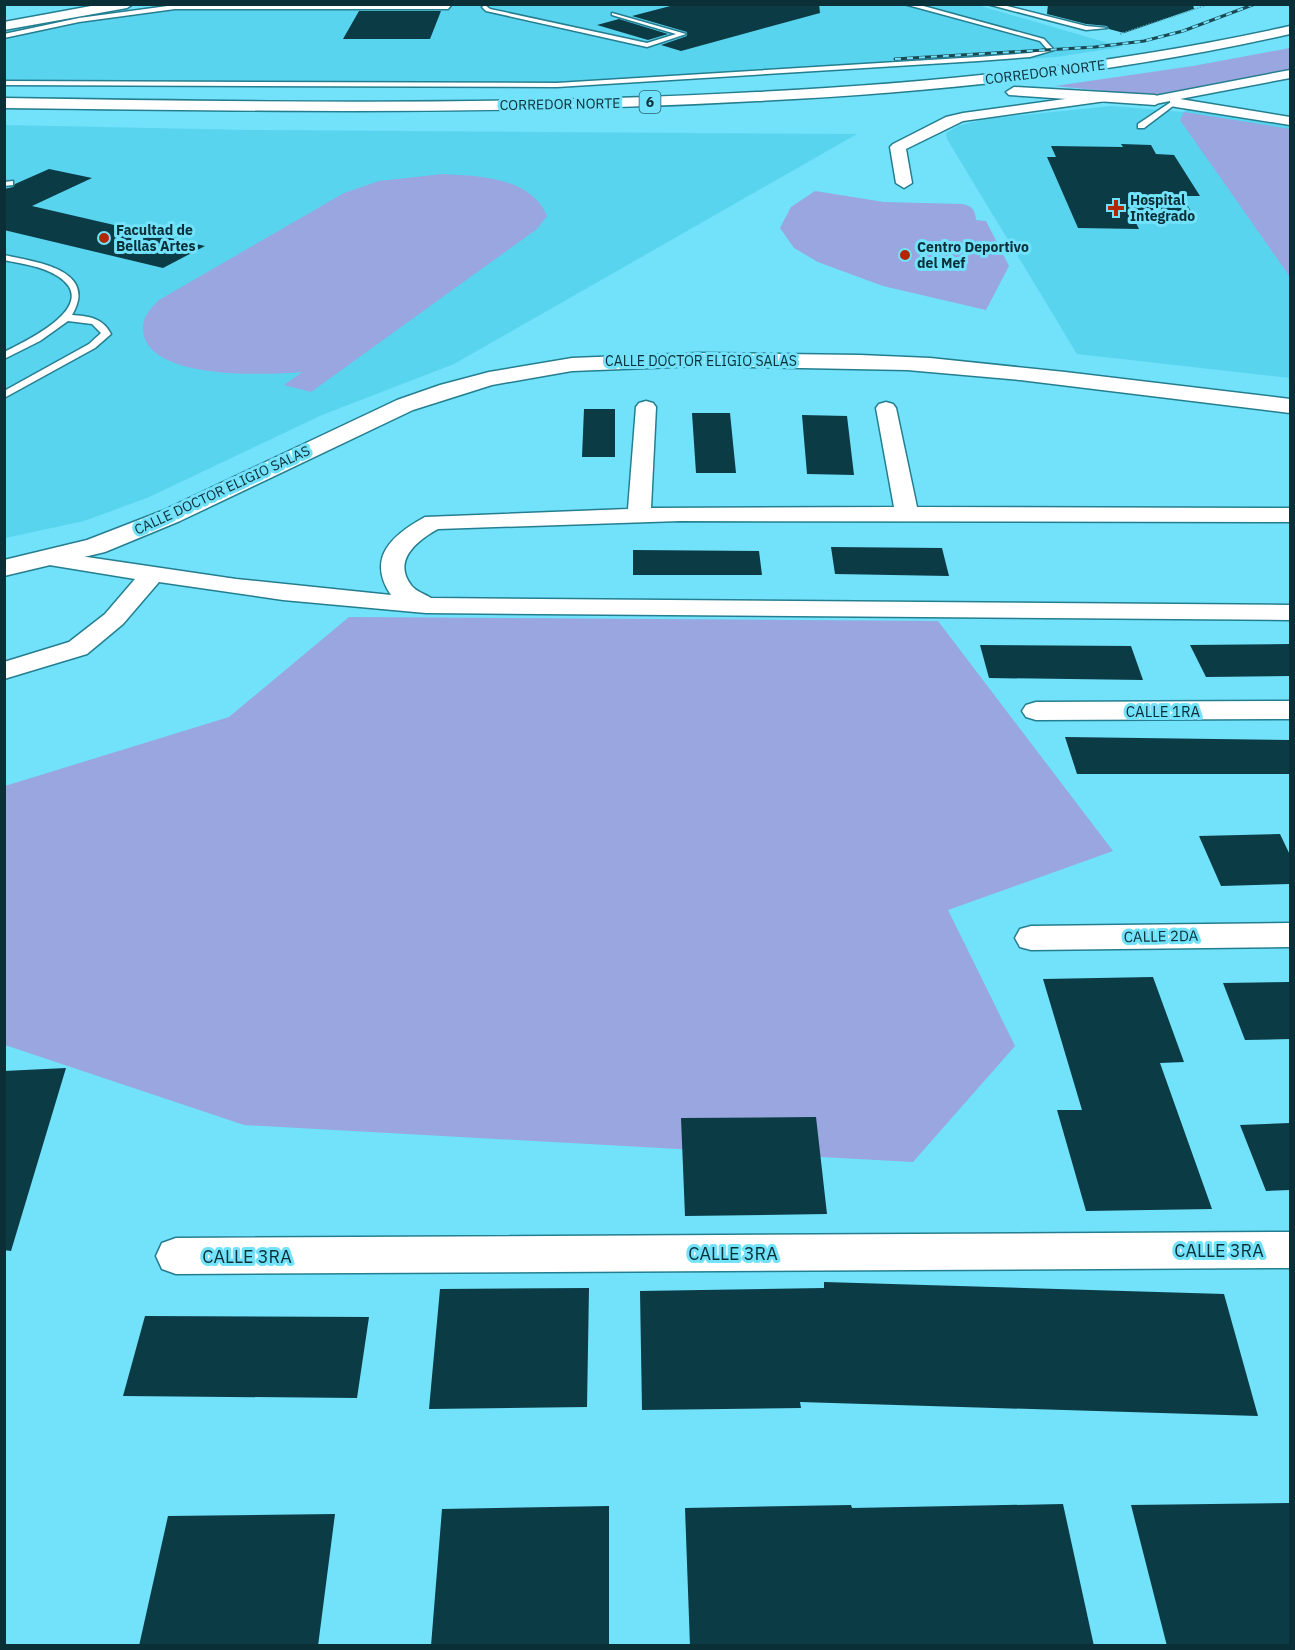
<svg xmlns="http://www.w3.org/2000/svg" width="1295" height="1650" font-family="'IBM Plex Sans',sans-serif">
<style>
.built{fill:#59d4ef}
.green{fill:#99a6df}
.building{fill:#0b3b45}
.lines{fill:none;stroke-linecap:round;stroke-linejoin:round}
.lane-casing{stroke:#247e90;stroke-width:3}
.street-casing{stroke:#247e90;stroke-width:3}
.secondary-casing{stroke:#247e90;stroke-width:3}
.highway-casing{stroke:#247e90;stroke-width:3}
.path{stroke:#4fa6b9;stroke-width:1.5;stroke-dasharray:1.5 1.5;stroke-linecap:butt}
.lane{fill:#fff;fill-rule:evenodd}
.street{fill:#fff;fill-rule:evenodd}
.secondary{fill:#fff;fill-rule:evenodd}
.highway{fill:#fff;fill-rule:evenodd}
.rail-casing{stroke:#194953;stroke-width:3}
.rail{stroke:#72e1fa;stroke-width:2;stroke-dasharray:6;stroke-linecap:butt}
.poi-dot{fill:#b22700;stroke:#72e1fa;stroke-width:2}
.labels{text-anchor:middle;dominant-baseline:central;stroke-width:6;stroke-linejoin:round;paint-order:stroke}
.far-street-label{font-size:14px;fill:#0a2f36;stroke:#72e1fa}
.shield{fill:#72e1fa;stroke:#296471;stroke-width:1.5}
.shield-label{font-size:14px;font-weight:bold;fill:#0a2f36}
.far-poi-label{font-size:14px;font-weight:bold;fill:#0a2f36;stroke:#72e1fa;text-anchor:start}
.street-label{font-size:15px;fill:#0a2f36;stroke:#72e1fa}
.near-street-label{font-size:18px;fill:#0a2f36;stroke:#72e1fa}
</style>
<rect width="100%" height="100%" fill="#72e1fa"/>
<path class="built" d="M167,4l810,1 145,42 -66,10 -431,27 -92,4 -528,-2v-55z
M1189,105l101,16v257l-213,-24 -130,-215 -1,-6 12,-7 27,-7 126,-13 73,6z
M5,125l244,5 608,4 -403,230 -132,51 -175,83 -63,23 -79,17z"/>
<path class="green" d="M1290,48v23l-134,25 -101,-10 138,-20z
M1184,112l106,17v148l-110,-157z
M443,174c36,2 88,3 104,42l-10,13 -226,163 -27,-7 18,-13c-35,3 -146,8 -158,-36 -4,-16 4,-25 15,-36l185,-107 35,-12z
M815,191l69,11 78,2c10,2 13,5 14,16l10,1 23,45 -23,44 -103,-24 -65,-24 -24,-14 -14,-20 11,-21z
M349,617l589,4 175,230 -165,59 67,136 -102,116 -669,-37 -239,-80v-259l224,-69z"/>
<path class="building" d="M678,4h141l1,9 -139,38 -20,-6 26,-9v-4l-55,-16z
M1048,4h145l1,5 -70,24 -15,-4 -2,-3 -21,-2 -39,-10z
M359,11h82l-11,28h-87z
M619,19l49,15 -20,6 -51,-15z
M1121,144l30,1 5,9 18,1 26,41h-18l10,17 -62,-2 9,18 -61,-1 -31,-71h9l-5,-11 72,1z
M49,169l43,9 -60,28 173,40 -42,22 -159,-38v-41l9,-2 2,-3z
M584,409h31v48h-33z
M692,413h38l6,60h-40z
M802,415l45,1 7,59 -47,-1z
M831,547l111,1 7,28 -114,-2z
M633,550l126,1 3,24h-129z
M1290,644v32l-84,1 -16,-32z
M980,645l151,1 12,34 -154,-2z
M1065,737l225,3v34h-213z
M1280,834l10,21v29l-69,2 -22,-50z
M1153,977l31,85 -24,1 52,146 -126,2 -29,-101h25l-39,-131z
M1290,982v57l-45,1 -22,-57z
M66,1068l-55,183 -7,-1v-179z
M816,1117l11,97 -142,2 -4,-98z
M1290,1123v67l-24,1 -26,-66z
M824,1282l400,12 34,122 -458,-14 1,6 -159,2 -2,-119 184,-3z
M589,1288l-2,119 -158,2 11,-120z
M145,1316l224,1 -12,81 -234,-2z
M1290,1503v143h-123l-36,-141z
M1063,1504l31,142h-404l-5,-138 166,-3 1,3z
M609,1506v140h-178l11,-137z
M335,1514l-17,132h-179l29,-130z"/>
<g class="lines">
<g class="lane-casing">
<path id="lane" d="M452,4l-4,5h-273l-96,13 -75,16v-4l75,-16 96,-13z
M904,4h12l128,35 10,11 -24,7 -52,4 -421,26 -553,-2v-4l553,2 421,-26 52,-4 17,-4 -7,-8z
M987,4h12l87,22 21,2 -21,2z
M485,5l5,4 157,34 29,-9 -64,-19v-2l74,21 -39,13 -161,-36 -4,-4z
M1171,102l6,1 -33,25h-6v-4z
M13,181v4l-9,1v-4z
M4,255c31,7 95,14 68,60 17,1 31,3 39,19l-16,14 -91,50v-7l85,-47 12,-11 -9,-9 -24,-3 -28,20 -36,18v-7c20,-10 98,-46 55,-75 -16,-11 -37,-13 -55,-17z"/>
</g>
<g class="street-casing">
<path id="street" d="M1290,70v8l-110,21 110,18v8l-114,-18 -5,-1 -1,-5 -15,3 -7,-4 7,-4z
M1108,93l7,4 -2,3 -150,21 -57,28 6,34 -8,5 -8,-5 -6,-36 3,-3 53,-27 17,-4z
M646,401l7,2 3,4 -5,101 243,-1 -18,-99 3,-4 7,-2 7,2 3,4 21,99 373,1v14l-610,-1 -242,8c-20,11 -46,31 -27,56 4,6 14,9 20,13l859,7v15l-864,-7 -143,-13 -124,-18 -36,42 -36,30 -83,25v-17l65,-20 36,-28 30,-35 -98,-16 -3,-5 3,-5 9,-2 190,28 155,16c-25,-37 1,-60 34,-78l203,-8 8,-102 3,-4z
M1290,701v18l-254,1 -10,-3 -4,-6 4,-6 10,-3z
M1290,923v24l-259,3 -11,-3 -5,-9 5,-9 11,-3z
M1290,1232v36l-1114,6 -14,-5 -6,-13 6,-13 14,-5z"/>
</g>
<g class="secondary-casing">
<path id="secondary" d="M102,4h31l-6,4 -123,22v-8z
M699,353l161,2 70,3 135,14 225,27v14l-270,-33 -113,-10 -208,-4 -127,5 -80,14 -79,25 -233,111 -75,31 -101,24v-16l83,-20 75,-29 235,-111 43,-15 49,-13 83,-14z"/>
</g>
<g class="highway-casing">
<path id="highway" d="M1290,26v8c-176,40 -354,58 -533,67 -251,14 -502,10 -753,7v-10c251,4 502,8 753,-6 179,-9 357,-27 533,-66z
M1014,87l141,8 8,5 -8,5 -146,-10 -3,-3z"/>
</g>
<path class="path" d="M1120,34l90,-30"/>
<use href="#lane" class="lane"/>
<use href="#street" class="street"/>
<use href="#secondary" class="secondary"/>
<use href="#highway" class="highway"/>
<g class="rail-casing">
<path id="rail" d="M895,59l200,-12 49,-6 39,-10 72,-27"/>
</g>
<use href="#rail" class="rail"/>
</g>
<g class="poi-dot">
<path d="M1113 199h6v6h6v6h-6v6h-6v-6h-6v-6h6z"/>
<circle cx="104" cy="238" r="6"/>
<circle cx="905" cy="255" r="6"/>
</g>
<g class="labels">
<g class="far-street-label">
<text transform="translate(1045 72) rotate(-7)">CORREDOR NORTE</text>
<text transform="translate(560 104) rotate(-1)">CORREDOR NORTE</text>
<text x="701" y="361">CALLE DOCTOR ELIGIO SALAS</text>
<text transform="translate(222 490) rotate(-25)">CALLE DOCTOR ELIGIO SALAS</text>
</g>
<rect class="shield" x="639.5" y="91" width="21" height="22" rx="4.5"/>
<g class="shield-label">
<text x="650" y="102">6</text>
</g>
<g class="far-poi-label">
<text x="1130" y="200">Hospital<tspan x="1130" dy="16">Integrado</tspan></text>
<text x="116" y="230">Facultad de<tspan x="116" dy="16">Bellas Artes</tspan></text>
<text x="917" y="247">Centro Deportivo<tspan x="917" dy="16">del Mef</tspan></text>
</g>
<g class="street-label">
<text x="1163" y="711">CALLE 1RA</text>
<text transform="translate(1161 936) rotate(-1)">CALLE 2DA</text>
</g>
<g class="near-street-label">
<text x="1219" y="1250">CALLE 3RA</text>
<text x="733" y="1253">CALLE 3RA</text>
<text x="247" y="1256">CALLE 3RA</text>
</g>
</g>
<rect width="1295" height="1650" fill="none" stroke="#0a2f36" stroke-width="12"/>
</svg>
